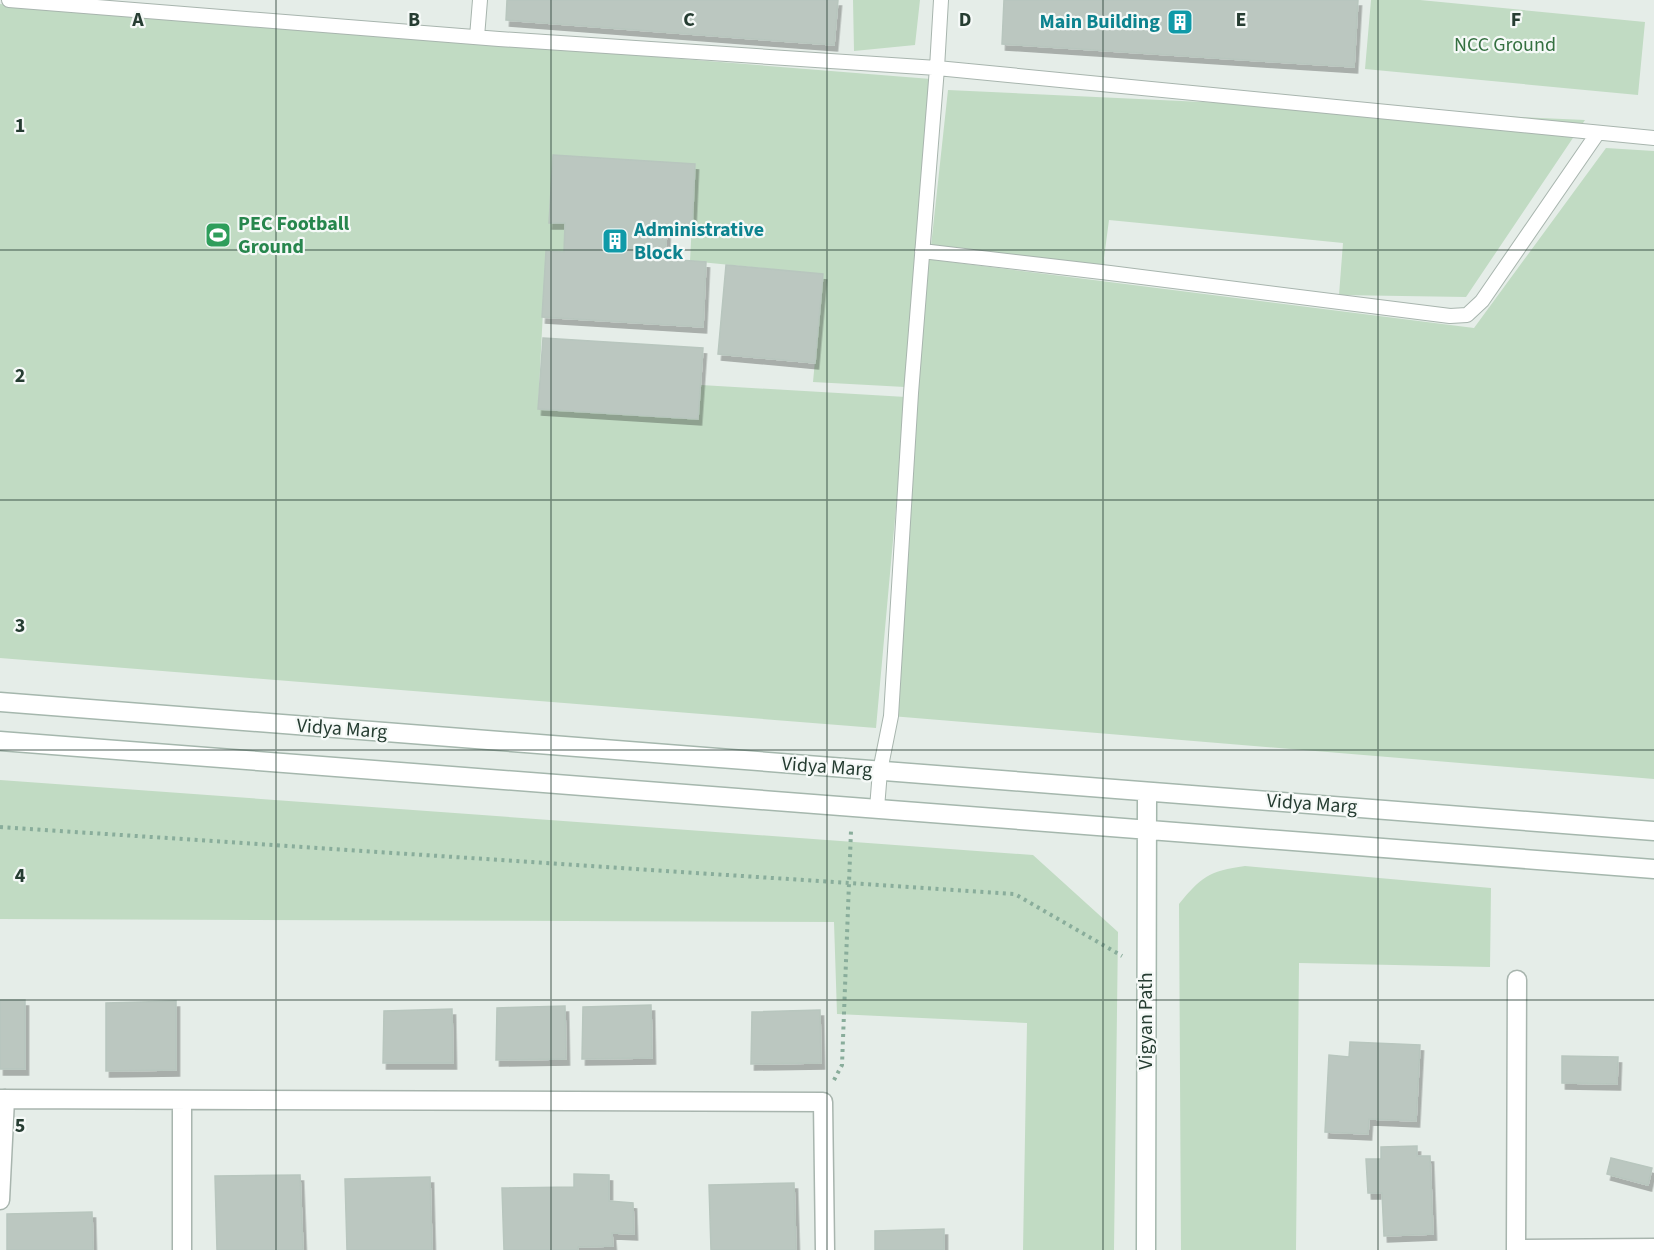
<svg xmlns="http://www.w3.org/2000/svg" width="1654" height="1250" font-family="'Source Sans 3',sans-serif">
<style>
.green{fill:#c1dbc3}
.building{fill:#bbc7c0;stroke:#b8c6be;stroke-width:1.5;filter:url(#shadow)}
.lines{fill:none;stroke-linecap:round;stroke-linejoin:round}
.lane-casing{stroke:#a8b5ae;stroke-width:16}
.street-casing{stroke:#a8b5ae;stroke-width:21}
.secondary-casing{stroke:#a5b7ad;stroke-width:21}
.path{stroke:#89ad9b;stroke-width:4;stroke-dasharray:3 4.5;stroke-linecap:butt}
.lane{stroke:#fff;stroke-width:14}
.street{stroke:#fff;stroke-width:18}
.secondary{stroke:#fff;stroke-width:18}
.grid{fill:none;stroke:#263d32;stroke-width:1.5;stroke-opacity:0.55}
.labels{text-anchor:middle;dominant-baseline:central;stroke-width:4.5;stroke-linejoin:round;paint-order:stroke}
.culture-label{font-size:20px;font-weight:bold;fill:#0d838f;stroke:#f5f9f7;text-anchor:end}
.park-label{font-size:20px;fill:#347040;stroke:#f5f9f7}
.leisure-label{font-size:20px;font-weight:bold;fill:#27864d;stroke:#f5f9f7;text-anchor:start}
.street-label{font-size:20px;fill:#263d32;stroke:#f5f9f7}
.grid-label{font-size:20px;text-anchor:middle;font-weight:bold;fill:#263d32;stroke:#f5f9f7;stroke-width:4.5;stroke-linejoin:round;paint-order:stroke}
</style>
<defs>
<filter id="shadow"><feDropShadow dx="3.5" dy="6" stdDeviation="0" flood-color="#0004"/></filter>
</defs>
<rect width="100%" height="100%" fill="#e5ede8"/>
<path class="green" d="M853,0h67l-5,45 -61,6z
M1371,0h49l225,22 -7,73 -273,-26z
M0,4l931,75 -26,308 -92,-5 10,-108 -133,-13 5,-97 -142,-9 -4,67 16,1 -1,29h-18l-8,157 160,10 3,-34 205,12 -30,331 -876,-70z
M948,90l637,30 -119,177 -127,-2 4,-52 -234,-23 -5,38 1,17 -174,-29z
M1606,148l48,3v628l-763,-63 36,-457 547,69z
M0,780l1033,75 85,77 -4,318h-91l4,-227 -190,-9 -3,-92 -834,-3z
M1245,866l246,22 -1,79 -191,-4 -3,287h-115l-2,-346c22,-27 30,-33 66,-38z"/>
<path class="building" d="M507,0h331l-4,45 -328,-25z
M1004,0h354l-4,67 -352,-23z
M553,155l142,9 -3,66 -25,-1 -2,30 41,3 -3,65 -161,-10 4,-66 18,1 1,-29h-16z
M726,265l97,9 -8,89 -97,-9z
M543,338l160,10 -5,71 -160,-10z
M0,1000h25v69h-25z
M176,1001v69l-70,1v-68z
M651,1005l1,53 -70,1 1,-52z
M565,1006l1,53 -70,1 1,-52z
M452,1009l1,54h-70l1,-52z
M820,1010l1,53 -70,1 1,-52z
M1350,1042l70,3 -4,76 -47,-2 -1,15 -43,-2 4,-77 20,2z
M1562,1056l56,1 -1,27 -55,-1z
M1417,1146v10h13l3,78 -49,2 -2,-43h-14l-2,-34h15v-12z
M1611,1158l41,10 -4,17 -41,-11z
M574,1174l35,1v26l24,2 1,31 -22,-1 1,13 -35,1v3h-74l-2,-62 72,-1z
M300,1175l3,75h-86l-2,-74z
M430,1177l2,73h-85l-2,-71z
M794,1183l2,67h-85l-2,-65z
M92,1212l1,38h-86v-36z
M944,1229v21h-69v-19z"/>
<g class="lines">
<g class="lane-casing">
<path id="lane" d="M9,0l490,39 438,29 717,70
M477,37l3,-37
M922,251l188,22 340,43 17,-1 15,-14 115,-167
M877,808l3,-37 11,-55 20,-323 26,-325 4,-68"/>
</g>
<g class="street-casing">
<path id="street" d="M0,1099l823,3 2,148
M0,1200l5,-101
M1516,1249l138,-1
M182,1250v-150
M1516,1250l1,-270"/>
</g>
<g class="secondary-casing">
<path id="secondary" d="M0,702l1654,129
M0,741l1654,128
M1146,1250l1,-458"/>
</g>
<path class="path" d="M0,827l1015,67 107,62
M834,1080l8,-15 9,-234"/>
<use href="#lane" class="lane"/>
<use href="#street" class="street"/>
<use href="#secondary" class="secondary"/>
</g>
<path class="grid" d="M276,0v1250M551,0v1250M827,0v1250M1103,0v1250M1378,0v1250M0,250h1654M0,500h1654M0,750h1654M0,1000h1654"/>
<defs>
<g id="building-square" transform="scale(1.35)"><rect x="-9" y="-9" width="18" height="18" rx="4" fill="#0f9aa8" stroke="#f5f9f7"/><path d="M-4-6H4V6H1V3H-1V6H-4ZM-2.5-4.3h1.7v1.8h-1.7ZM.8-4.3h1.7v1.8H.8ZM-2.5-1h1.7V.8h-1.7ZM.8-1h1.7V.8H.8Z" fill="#fff"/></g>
<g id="stadium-square" transform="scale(1.35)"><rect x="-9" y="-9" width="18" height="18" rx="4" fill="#2e9e5b" stroke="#f5f9f7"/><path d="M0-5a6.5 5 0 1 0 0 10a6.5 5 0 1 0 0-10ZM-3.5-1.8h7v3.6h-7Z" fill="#fff"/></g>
</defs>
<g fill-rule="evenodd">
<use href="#building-square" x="1180" y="22"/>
<use href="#stadium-square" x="218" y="235"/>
<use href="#building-square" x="615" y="241"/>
</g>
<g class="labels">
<g class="culture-label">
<text x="1160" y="22">Main Building</text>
<text x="634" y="230" text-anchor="start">Administrative<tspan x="634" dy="23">Block</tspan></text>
</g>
<g class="park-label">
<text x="1505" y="45">NCC Ground</text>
</g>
<g class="leisure-label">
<text x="238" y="224">PEC Football<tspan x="238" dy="23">Ground</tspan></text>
</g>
<g class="street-label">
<text transform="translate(342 729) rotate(4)">Vidya Marg</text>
<text transform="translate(827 767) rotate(4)">Vidya Marg</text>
<text transform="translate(1312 804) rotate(4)">Vidya Marg</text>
<text transform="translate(1146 1021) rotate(-90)">Vigyan Path</text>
</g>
</g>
<g class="grid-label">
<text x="138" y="26">A</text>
<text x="414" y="26">B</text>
<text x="689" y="26">C</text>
<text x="965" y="26">D</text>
<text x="1241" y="26">E</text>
<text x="1516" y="26">F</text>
<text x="20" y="132">1</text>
<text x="20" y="382">2</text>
<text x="20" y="632">3</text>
<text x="20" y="882">4</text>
<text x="20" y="1132">5</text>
</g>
</svg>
